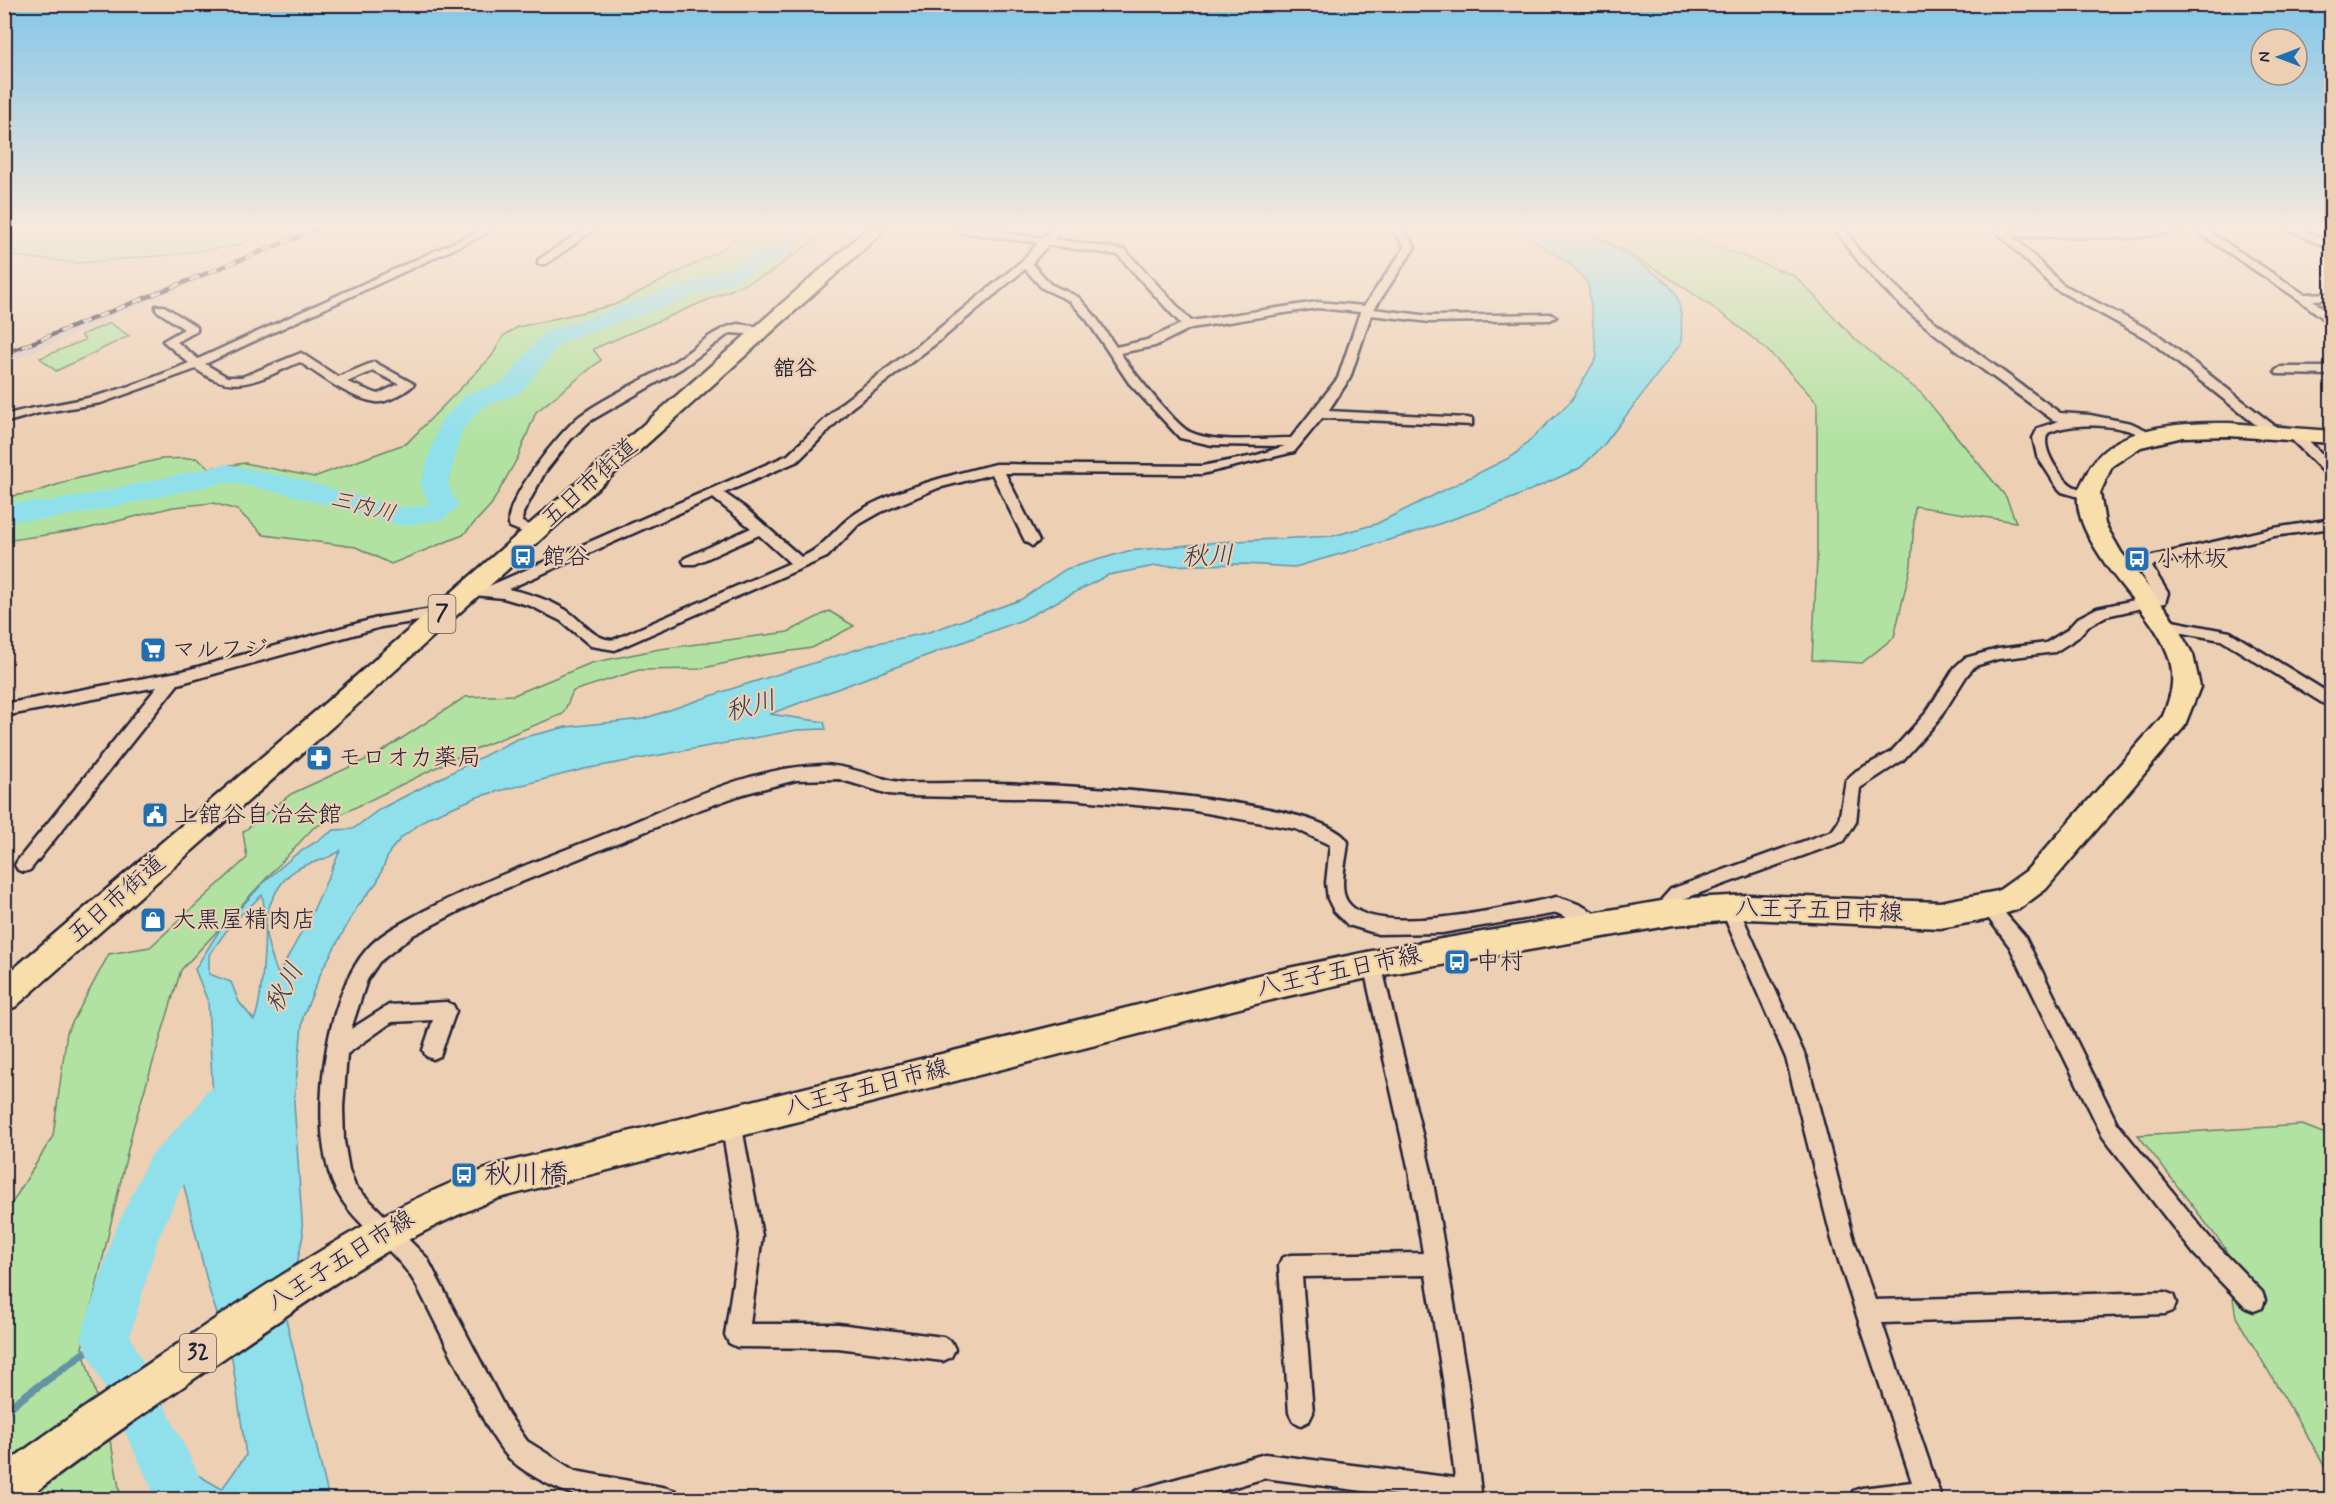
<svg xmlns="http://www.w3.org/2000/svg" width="2336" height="1504" font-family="Mynerve,'Klee One',sans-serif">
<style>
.built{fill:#dbc8c4}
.green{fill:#b2e2a1;stroke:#6a826e;stroke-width:1.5}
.water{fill:#8fe0eb;stroke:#6394a5;stroke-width:1.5;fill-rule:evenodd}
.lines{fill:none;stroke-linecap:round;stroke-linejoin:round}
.stream{stroke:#6394a5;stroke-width:8}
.river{fill:#8fe0eb;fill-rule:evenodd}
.minor-casing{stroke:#22223b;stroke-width:5}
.primary-casing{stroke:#22223b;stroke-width:5}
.minor{fill:#edcfb3;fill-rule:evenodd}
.primary{fill:#f8deab;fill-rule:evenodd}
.rail-casing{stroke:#22223b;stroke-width:4.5}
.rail{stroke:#edcfb3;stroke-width:3;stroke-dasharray:10;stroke-linecap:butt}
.labels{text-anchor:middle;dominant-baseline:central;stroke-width:4.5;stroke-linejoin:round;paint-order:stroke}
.far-neighbourhood-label{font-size:22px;font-weight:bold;fill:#22223b;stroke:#edcfb3}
.far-water-label{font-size:22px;font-style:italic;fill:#323e55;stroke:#edcfb3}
.shield{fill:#edcfb3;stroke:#5f565f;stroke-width:1.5}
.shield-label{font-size:22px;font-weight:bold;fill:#22223b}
.street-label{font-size:24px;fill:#22223b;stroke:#edcfb3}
.poi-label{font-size:24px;fill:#22223b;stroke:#edcfb3;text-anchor:start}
.water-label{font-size:26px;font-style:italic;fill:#323e55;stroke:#edcfb3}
.near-poi-label{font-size:28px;fill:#22223b;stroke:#edcfb3;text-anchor:start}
</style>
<rect width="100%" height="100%" fill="#edcfb3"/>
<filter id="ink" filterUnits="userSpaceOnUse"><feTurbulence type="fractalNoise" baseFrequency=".0167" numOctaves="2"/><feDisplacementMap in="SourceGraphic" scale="12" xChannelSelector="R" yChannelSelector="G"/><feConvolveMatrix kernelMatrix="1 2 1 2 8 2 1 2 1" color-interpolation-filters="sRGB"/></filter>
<g filter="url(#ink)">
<path class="built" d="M311,229h10l-316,135v-13z"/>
<path class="green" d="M5,229h263l-32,17 -67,9 -91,8 -73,-8z
M744,229h85l-61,45 -175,75 8,11 -65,52 -18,45 -27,48 -28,30 -72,29 -35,-17 -92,-12 -27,-25 -24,-7 -40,4 -87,22 -81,12v-44l27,-4 43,-14 86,-20 35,-1 14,10 35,-5 69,14 93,-34 85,-87 11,-20 15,-9 96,-22 106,-54z
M1583,229h88l124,47 60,63 67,55 84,103 10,25 -101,-16 -4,59 -17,72 -32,26 -50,-3 5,-100v-157c-18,-20 -37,-42 -57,-59 -55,-46 -114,-83 -177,-115z
M110,323l19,13 -73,35 -16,-13 45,-18 -4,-5z
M829,611l25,15 -42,22 -49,7 -64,14 -60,1 -66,21 -10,23 -93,37 -157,77 -132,142 -48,158 -51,220 30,100 9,51h-116l-1,-283 49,-80 14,-104 42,-78 41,-7 97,-89 -4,-26 48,-38 87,-40 87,-57 49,-2 77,-32 69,-14 128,-17z
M2302,1125l29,11v340l-95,-159 -11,-69 -87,-113z"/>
<path class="water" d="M1516,229c18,0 42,-5 59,0 23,7 88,45 100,64 7,13 7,36 6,50l-78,103 -23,22 -67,30 -100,35 -118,34 -52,-3 -88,2 -47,9 -86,45 -252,94 54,8 2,7 -29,1 -213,39 -104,27 -51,21 -28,21 -11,13 -13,31 -19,24 -36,64 -19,47 -9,85 9,133 -17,84 43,180 -185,1 45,-30 33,19 24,-34 -14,-97 -22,-65 -28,-115 15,-49 16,-30 -5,-97 -13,-33 24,-38 46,-50 30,-26 39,-25 19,-1 27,-20 137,-70 49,-12 77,-8 88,-30 146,-46 49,-10 94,-33 46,-31 62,-18 91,-9 114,-6 43,-12 137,-68 58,-55 26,-44 -9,-74 -18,-19zM340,851l-28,62 -34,62c-4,-12 -10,-28 -12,-41 -4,-22 14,-58 35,-67 14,-6 26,-7 39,-16zM262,895c6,20 1,106 -8,125l-15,-18 -8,-20 -22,-8v-19l23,-32z"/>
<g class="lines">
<path class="stream" d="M4,1411l101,-73"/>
<path class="river" d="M783,229h22l1,7 -15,19 -62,29 -168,59 -40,49 -38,15 -21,23 -14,55 11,21 -15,13 -41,7 -116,-32 -60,-12 -137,30 -42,7 -44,2v-18l44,-2 42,-7 137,-30 63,13 113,31 24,-3 2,-2 -9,-18 20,-63 25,-27 38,-13 40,-49 170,-59 62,-29 9,-10z
M221,1085l15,6 6,14 -15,30 -46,53 -23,51 -28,97 81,164h-54l-76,-162 32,-103 36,-77 48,-51 9,-16z"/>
<g class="minor-casing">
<path id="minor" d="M483,229h13l-291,135 22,13h15l59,-24 37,24 36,-15 40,22c-6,7 -28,20 -38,18 -27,-4 -54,-25 -76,-40 -39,16 -65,36 -104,7l-95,34 -62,10 -35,10v-8c31,-9 62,-11 92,-19 31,-8 63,-20 93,-33l-26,-22 21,-12 -28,-19v-4h8l33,21v4l-20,11 21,17zM373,371l26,13 -21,10 -31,-12z
M584,229h11l-49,35h-8v-4z
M955,229h25l63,9 9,-9h10l-8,10 71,11 66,71 126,-19 47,4 41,-59 -13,-18h10l13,18 -41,62 56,7 120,-2 6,3 -6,3 -120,2 -59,-7 -21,63 -22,33 139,7 5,1v6l-150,-7 -28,34 -92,22 -197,-1 34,68 -7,5 -7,-5 -33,-67 -54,14 -57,24 -23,13 -31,32 -212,93 -24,-4 -30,-25 -30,-15 -28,-8 -39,-4 -2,-3 2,-3 25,-2 299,-131 55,-53 87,-66 92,-75 16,-18 -78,-11zM1048,245l70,10 63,69 -34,16 -31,7 -21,-31 -17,-19 -28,-13 -18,-21zM1025,269l17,19 28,13 17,19 42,63 51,55 32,7 73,1 -31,10 -52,10 -206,-2c-42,10 -114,28 -148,55 -17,14 -26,30 -47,38l-57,-50 -20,-14 74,-32 53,-53 87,-66zM1317,308l43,4 -22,66 -47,60c-26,0 -77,6 -101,-6 -15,-7 -59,-63 -70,-79l35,-7 36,-18zM713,498l38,30 -66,30 -2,3 2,3h10l64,-29 31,28 -177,77c-21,-1 -30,-19 -47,-30 -17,-10 -38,-17 -58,-21z
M1835,229h10l14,22 69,66 132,96 30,2 41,8 28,13 -6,4c-9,-2 -17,-8 -26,-10 -22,-6 -59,-7 -79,3 -8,15 11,42 22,51 7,6 19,5 26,12l-7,4 -27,-8 -5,-5 -20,-31 -4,-18 5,-10 21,-7 -6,-1c-74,-55 -169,-112 -218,-191z
M1994,229l136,3 52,-3 -5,3 -47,6 -117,-2 49,48 95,50 123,96v6h-10l-121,-96 -95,-52z
M2193,229h12l99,65 28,-1v6l-19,1 19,16v9l-34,-26z
M2288,229h13l31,14v7z
M738,324l23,3 6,4 -6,4 -31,-2 -48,35 -92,53 -19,18 -26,33 -22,41 -1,9 18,7v6h-10l-20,-8c-11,-21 52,-98 71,-112 28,-20 62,-34 91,-52 22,-13 40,-34 66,-39z
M2281,367h51v8l-55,-1 -2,-3z
M2295,431l5,1 32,32v12l-5,-1 -37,-37 -1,-3z
M2332,519v9l-58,8 -120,29 -2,2 16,26 -3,10 -59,13 -18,10 -11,12 -22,14 -57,7 -23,7 -8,9 -29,46 -35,39 -43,28 -4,34 -12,19 -161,58 -2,3 1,10 -3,5 -6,3 -6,-3 -5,-18 9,-10 161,-58 7,-10 7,-41 10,-9 35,-19 35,-39 29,-46 10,-9 33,-9 48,-6 21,-13 11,-12 19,-10 56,-12 -15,-29 6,-9 130,-30z
M445,607l5,1 2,4 -2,4 -69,11 -203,57 -148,186 -6,2 -6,-2 -3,-5 3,-5 139,-173 -153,29v-12l179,-33 198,-54z
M2162,619l68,13 102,63v14l-111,-69 -64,-12 -3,-4 3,-4z
M824,765c30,1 55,16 84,18 29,1 58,-1 86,0 56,1 330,14 354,59 -1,16 -10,45 -1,59 26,40 170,4 210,-4 15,4 40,13 47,27l-2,5 -7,3 -38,-19 -115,20 -64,1 -23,-7 -7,-2 -14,-14 -6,-12 -2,-16 4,-38 -34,-16 -106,-19 -120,-11 -161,-3 -20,-2 -50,-15 -43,1 -53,14 -50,18 -201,82 -79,41 -34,27 -12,18 -16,49 38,-24 57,-3 7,3 3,6 -16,45 -7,3 -7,-3 -3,-6 10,-30 -41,2 -45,32 -4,53 1,34 5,29 6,16 72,72 81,156 19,27 48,30 92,17 9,3 3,9c-33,0 -68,3 -100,-4 -21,-5 -57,-24 -71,-39 -17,-19 -27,-43 -38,-65 -17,-34 -34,-68 -51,-102 -23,-46 -75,-66 -90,-118 -18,-59 -4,-175 38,-223 15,-17 37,-27 57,-38 56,-29 115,-51 174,-74 72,-28 146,-70 226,-72z
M1729,899l6,3 3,5 68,151 48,182 21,60 290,-8 8,3 3,8 -3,8 -8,3 -283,9 60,177h-92l3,-9 9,-3 50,-6 -80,-242 -46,-182 -66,-151 3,-5z
M1989,899l6,3 29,33 93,188 93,115 52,54 3,8 -3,8 -8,3 -8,-3 -52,-54 -91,-117 -93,-190 -30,-40 3,-5z
M1372,956l7,2 2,6 50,207 36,208 15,121h-51l-166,-22 -75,22h-58l3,-9 9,-3 121,-34 190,24 -12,-99 -17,-104 -124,2 11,136 -4,8 -8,4 -8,-4 -4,-8 -10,-147 3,-8 8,-3 133,-2 -14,-82 -46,-207 2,-6z
M731,1112l7,3 3,7 21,114 -12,88h88l105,13 8,4 4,8 -4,8 -8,4 -105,-13 -101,-1 -8,-4 -4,-8 15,-99 -19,-114 3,-7z"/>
</g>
<g class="primary-casing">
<path id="primary" d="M867,229h19l-537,483 -334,295 -11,4v-34l327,-279z
M2229,423l103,8v12l-103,-7 -46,1 -42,10 -29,19 -12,27 5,31 16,28 49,63 23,40 7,32 -16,40 -138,162 -27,20 -34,11 -45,8 -192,-9 -75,6 -301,52 -93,21 -780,200c-96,36 -179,94 -263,152 -71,49 -142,97 -211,150h-21v-35c66,-49 134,-94 202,-140 99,-66 180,-120 293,-161l780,-194 93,-19 301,-52 75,-4 192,7 58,-11 28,-20 137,-155c9,-22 13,-39 5,-62 -14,-36 -47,-64 -67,-97 -12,-18 -25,-40 -23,-63 0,-6 6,-15 9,-21 24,-49 94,-50 142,-50z"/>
</g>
<use href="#minor" class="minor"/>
<use href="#primary" class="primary"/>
<g class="rail-casing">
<path id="rail" d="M4,354l314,-125"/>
</g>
<use href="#rail" class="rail"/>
</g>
</g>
<linearGradient id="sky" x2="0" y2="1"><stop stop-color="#84c6e9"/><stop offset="0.52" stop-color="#f7e9dd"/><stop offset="1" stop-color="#f7e9dd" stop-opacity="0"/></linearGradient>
<rect width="2336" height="439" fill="url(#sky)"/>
<defs>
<g id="bus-square" transform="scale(1.35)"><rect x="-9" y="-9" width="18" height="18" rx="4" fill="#1f6fb2" stroke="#edcfb3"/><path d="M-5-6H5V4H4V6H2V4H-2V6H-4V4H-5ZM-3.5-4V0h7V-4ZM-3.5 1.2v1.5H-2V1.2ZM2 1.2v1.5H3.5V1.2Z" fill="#fff"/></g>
<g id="supermarket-square" transform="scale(1.35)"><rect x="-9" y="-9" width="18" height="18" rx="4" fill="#1f6fb2" stroke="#edcfb3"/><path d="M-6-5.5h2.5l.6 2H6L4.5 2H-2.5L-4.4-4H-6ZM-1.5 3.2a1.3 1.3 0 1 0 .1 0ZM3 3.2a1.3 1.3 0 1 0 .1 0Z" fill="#fff"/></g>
<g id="pharmacy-square" transform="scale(1.35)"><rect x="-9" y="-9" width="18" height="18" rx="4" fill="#1f6fb2" stroke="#edcfb3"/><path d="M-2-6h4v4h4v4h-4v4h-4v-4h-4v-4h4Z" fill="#fff"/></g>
<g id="civic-square" transform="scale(1.35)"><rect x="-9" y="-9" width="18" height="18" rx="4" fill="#1f6fb2" stroke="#edcfb3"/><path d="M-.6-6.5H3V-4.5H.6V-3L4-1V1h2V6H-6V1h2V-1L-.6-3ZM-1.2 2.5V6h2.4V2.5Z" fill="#fff"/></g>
<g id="shop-square" transform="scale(1.35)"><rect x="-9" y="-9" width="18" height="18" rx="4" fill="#1f6fb2" stroke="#edcfb3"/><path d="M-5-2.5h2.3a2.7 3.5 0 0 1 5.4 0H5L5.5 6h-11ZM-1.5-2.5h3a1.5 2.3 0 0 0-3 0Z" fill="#fff"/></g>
</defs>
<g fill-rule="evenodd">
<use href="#bus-square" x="523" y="557"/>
<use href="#bus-square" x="2137" y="559"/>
<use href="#supermarket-square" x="153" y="650"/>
<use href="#pharmacy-square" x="319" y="758"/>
<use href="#civic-square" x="155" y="815"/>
<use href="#shop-square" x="153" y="920"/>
<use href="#bus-square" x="1457" y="962"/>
<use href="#bus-square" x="464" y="1175"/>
</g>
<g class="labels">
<g class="far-neighbourhood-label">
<text x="795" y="369">舘谷</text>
</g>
<g class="far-water-label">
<text transform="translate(363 507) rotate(14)">三内川</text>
</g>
<g class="shield">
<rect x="428.5" y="595" width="27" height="38" rx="4.5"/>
<rect x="180" y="1334" width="36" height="38" rx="4.5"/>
</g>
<g class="shield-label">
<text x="442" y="614">7</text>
<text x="198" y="1353">32</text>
</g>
<g class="street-label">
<text transform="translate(590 483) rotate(-42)">五日市街道</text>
<text transform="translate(117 899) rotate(-41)">五日市街道</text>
<text transform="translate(1819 911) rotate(2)">八王子五日市線</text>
<text transform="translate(1339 972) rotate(-12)">八王子五日市線</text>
<text transform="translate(867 1088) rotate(-14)">八王子五日市線</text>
<text transform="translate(341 1261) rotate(-32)">八王子五日市線</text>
</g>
<g class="poi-label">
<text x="542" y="557">館谷</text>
<text x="2156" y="559">小林坂</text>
<text x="172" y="650">マルフジ</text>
<text x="338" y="758">モロオカ薬局</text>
<text x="174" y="815">上舘谷自治会館</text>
<text x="172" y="920">大黒屋精肉店</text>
<text x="1476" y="962">中村</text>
</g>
<g class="water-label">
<text transform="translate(1208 557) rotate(-2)">秋川</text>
<text transform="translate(751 707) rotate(-15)">秋川</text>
<text transform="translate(285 988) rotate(-62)">秋川</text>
</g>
<g class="near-poi-label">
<text x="484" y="1175">秋川橋</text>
</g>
</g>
<rect width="2336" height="1504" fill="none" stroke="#edcfb3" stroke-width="24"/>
<rect x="12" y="12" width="2312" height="1480" fill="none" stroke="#22223b" stroke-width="2" filter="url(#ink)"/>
<g transform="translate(2279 57) rotate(270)"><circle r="28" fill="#edcfb3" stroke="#9c8a83" stroke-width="1.5"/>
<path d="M0-4.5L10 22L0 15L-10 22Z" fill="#1f6fb2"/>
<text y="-9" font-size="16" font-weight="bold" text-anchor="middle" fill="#22223b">N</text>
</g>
</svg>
